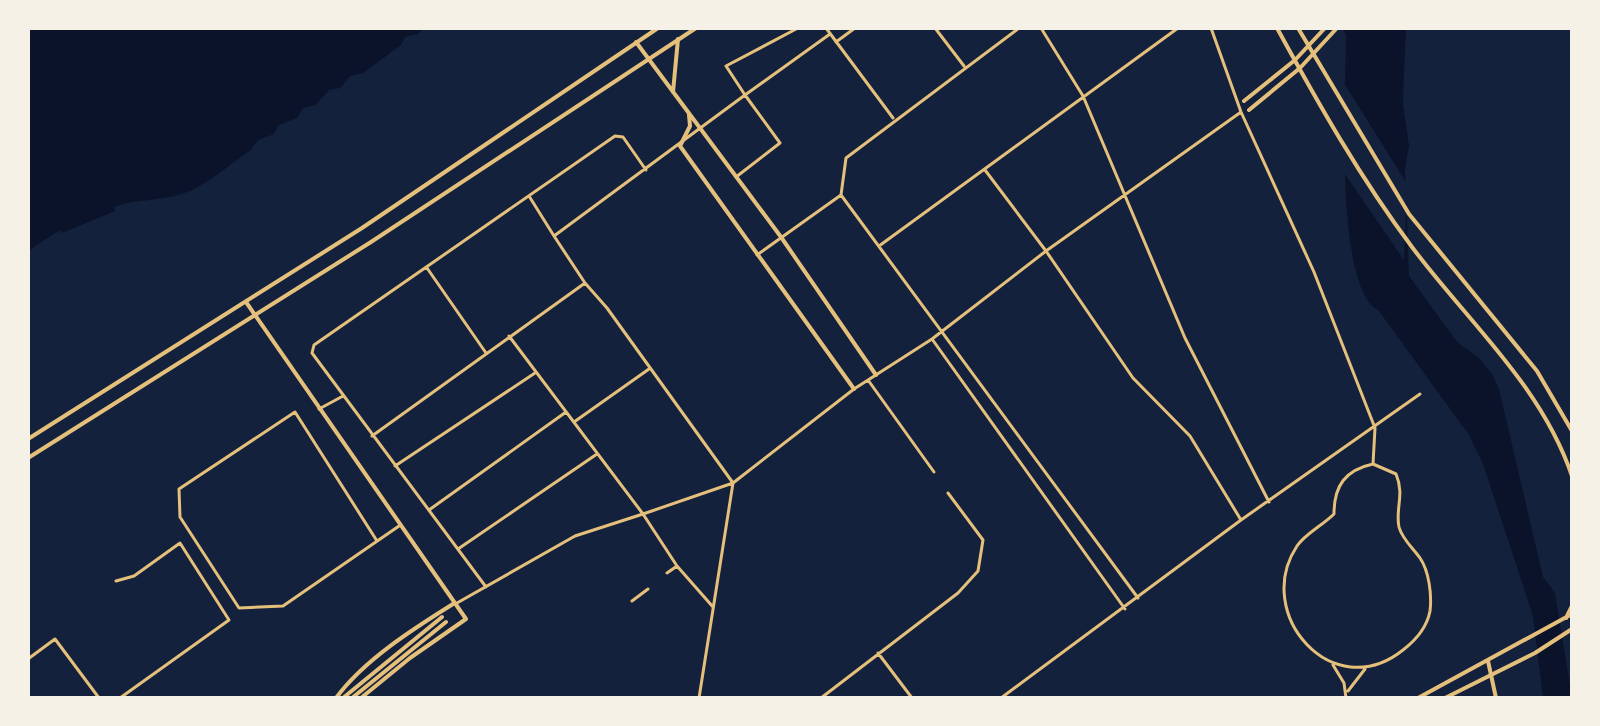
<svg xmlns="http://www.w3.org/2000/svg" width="1600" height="726" font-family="Barlow,sans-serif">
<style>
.water{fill:#0b132b}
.pier{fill:#14213d}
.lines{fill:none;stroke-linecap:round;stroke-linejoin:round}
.minor{stroke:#e5c07b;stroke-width:3}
.tertiary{stroke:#e5c07b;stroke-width:4}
.secondary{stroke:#e5c07b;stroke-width:4}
.primary{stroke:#e5c07b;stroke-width:4}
</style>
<rect width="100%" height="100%" fill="#14213d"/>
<path class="water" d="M28,28h396l-6,6 -13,3 -4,8 -38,28 -13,3 -10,12 -11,2 -13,15 -13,3 -6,10 -18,7 -5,9 -16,6 -7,10c-21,14 -45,36 -69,44 -23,7 -46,5 -68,13l1,4 -53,22 -2,-3 -32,21z
M1342,28h64l-3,75 6,43 -4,24 4,106 49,67 20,14 14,17 7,15 44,188 12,16 17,105h-29l-10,-82 -50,-152 -14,-29 -90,-124c-46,-23 -33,-225 -33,-276z"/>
<path class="pier" d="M1339,75l68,109 -3,76 -64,-93z"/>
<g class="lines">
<path class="minor" d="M826,28l67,90
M935,28l29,38
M1041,28l42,68 102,242 84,164
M1211,28l30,84 73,160 61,156 -2,36 23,10c9,21 -1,35 3,53 3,12 14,21 21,31 9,13 12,37 10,53 -3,16 -14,29 -27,39 -70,56 -151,-36 -106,-104 8,-12 26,-21 37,-32 0,-28 11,-44 39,-50
M836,42l19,-14
M985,170l61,81 87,127 57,58 51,84
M736,177l44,-34 -35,-48 85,-61
M841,195l297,403
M529,196l25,40
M879,246l299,-218
M757,255l84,-60 5,-37 173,-130
M427,268l59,85
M509,336l134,178 90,-31 -126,-175 -22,-25 -31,-47 191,-141 -19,-29 72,-38
M932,339l193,270
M868,380l66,92
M319,409l24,-13
M574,422l75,-53
M372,436l213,-153
M395,466l140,-93
M429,510l137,-98
M377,541l-82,-129 -116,77 1,28 59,91 44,-2 116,-80
M458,549l139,-95
M667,573l10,-7
M116,581l18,-5 46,-33 49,77 -109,78
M486,587l-174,-234 2,-8 301,-209 8,1 23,33
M632,601l16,-12
M457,603l118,-67 68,-22 34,52 36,41
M878,653l34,45
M28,659l27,-20 44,59
M1333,665l11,18 2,15
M1348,691l17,-22
M221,698h11
M699,698l34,-215 121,-94 78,-50 114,-88 195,-139
M821,698l137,-105 20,-22 5,-31 -35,-47
M1001,698l240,-178 179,-126"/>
<path class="tertiary" d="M636,42l145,195 95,138
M673,92l5,-53
M689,115l1,11 -10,20 174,243
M246,302l220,317 -56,39 -49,40
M1488,661l8,37
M336,698c28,-38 77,-69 117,-94"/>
<path class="secondary" d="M1244,101l51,-41 30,-32
M1249,110l51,-42 37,-40
M343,698l99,-81
M352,698l94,-76"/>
<path class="primary" d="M1277,28c41,75 84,151 135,219 56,75 129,138 160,229
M1298,28l111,186 128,157 35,60
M28,439l334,-211 296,-200
M28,458l343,-216 325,-214
M1566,618l6,-12
M1418,698l154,-84
M1445,698l90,-45 37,-24"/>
</g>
<rect width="1600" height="726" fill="none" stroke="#f6f1e7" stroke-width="60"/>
</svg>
